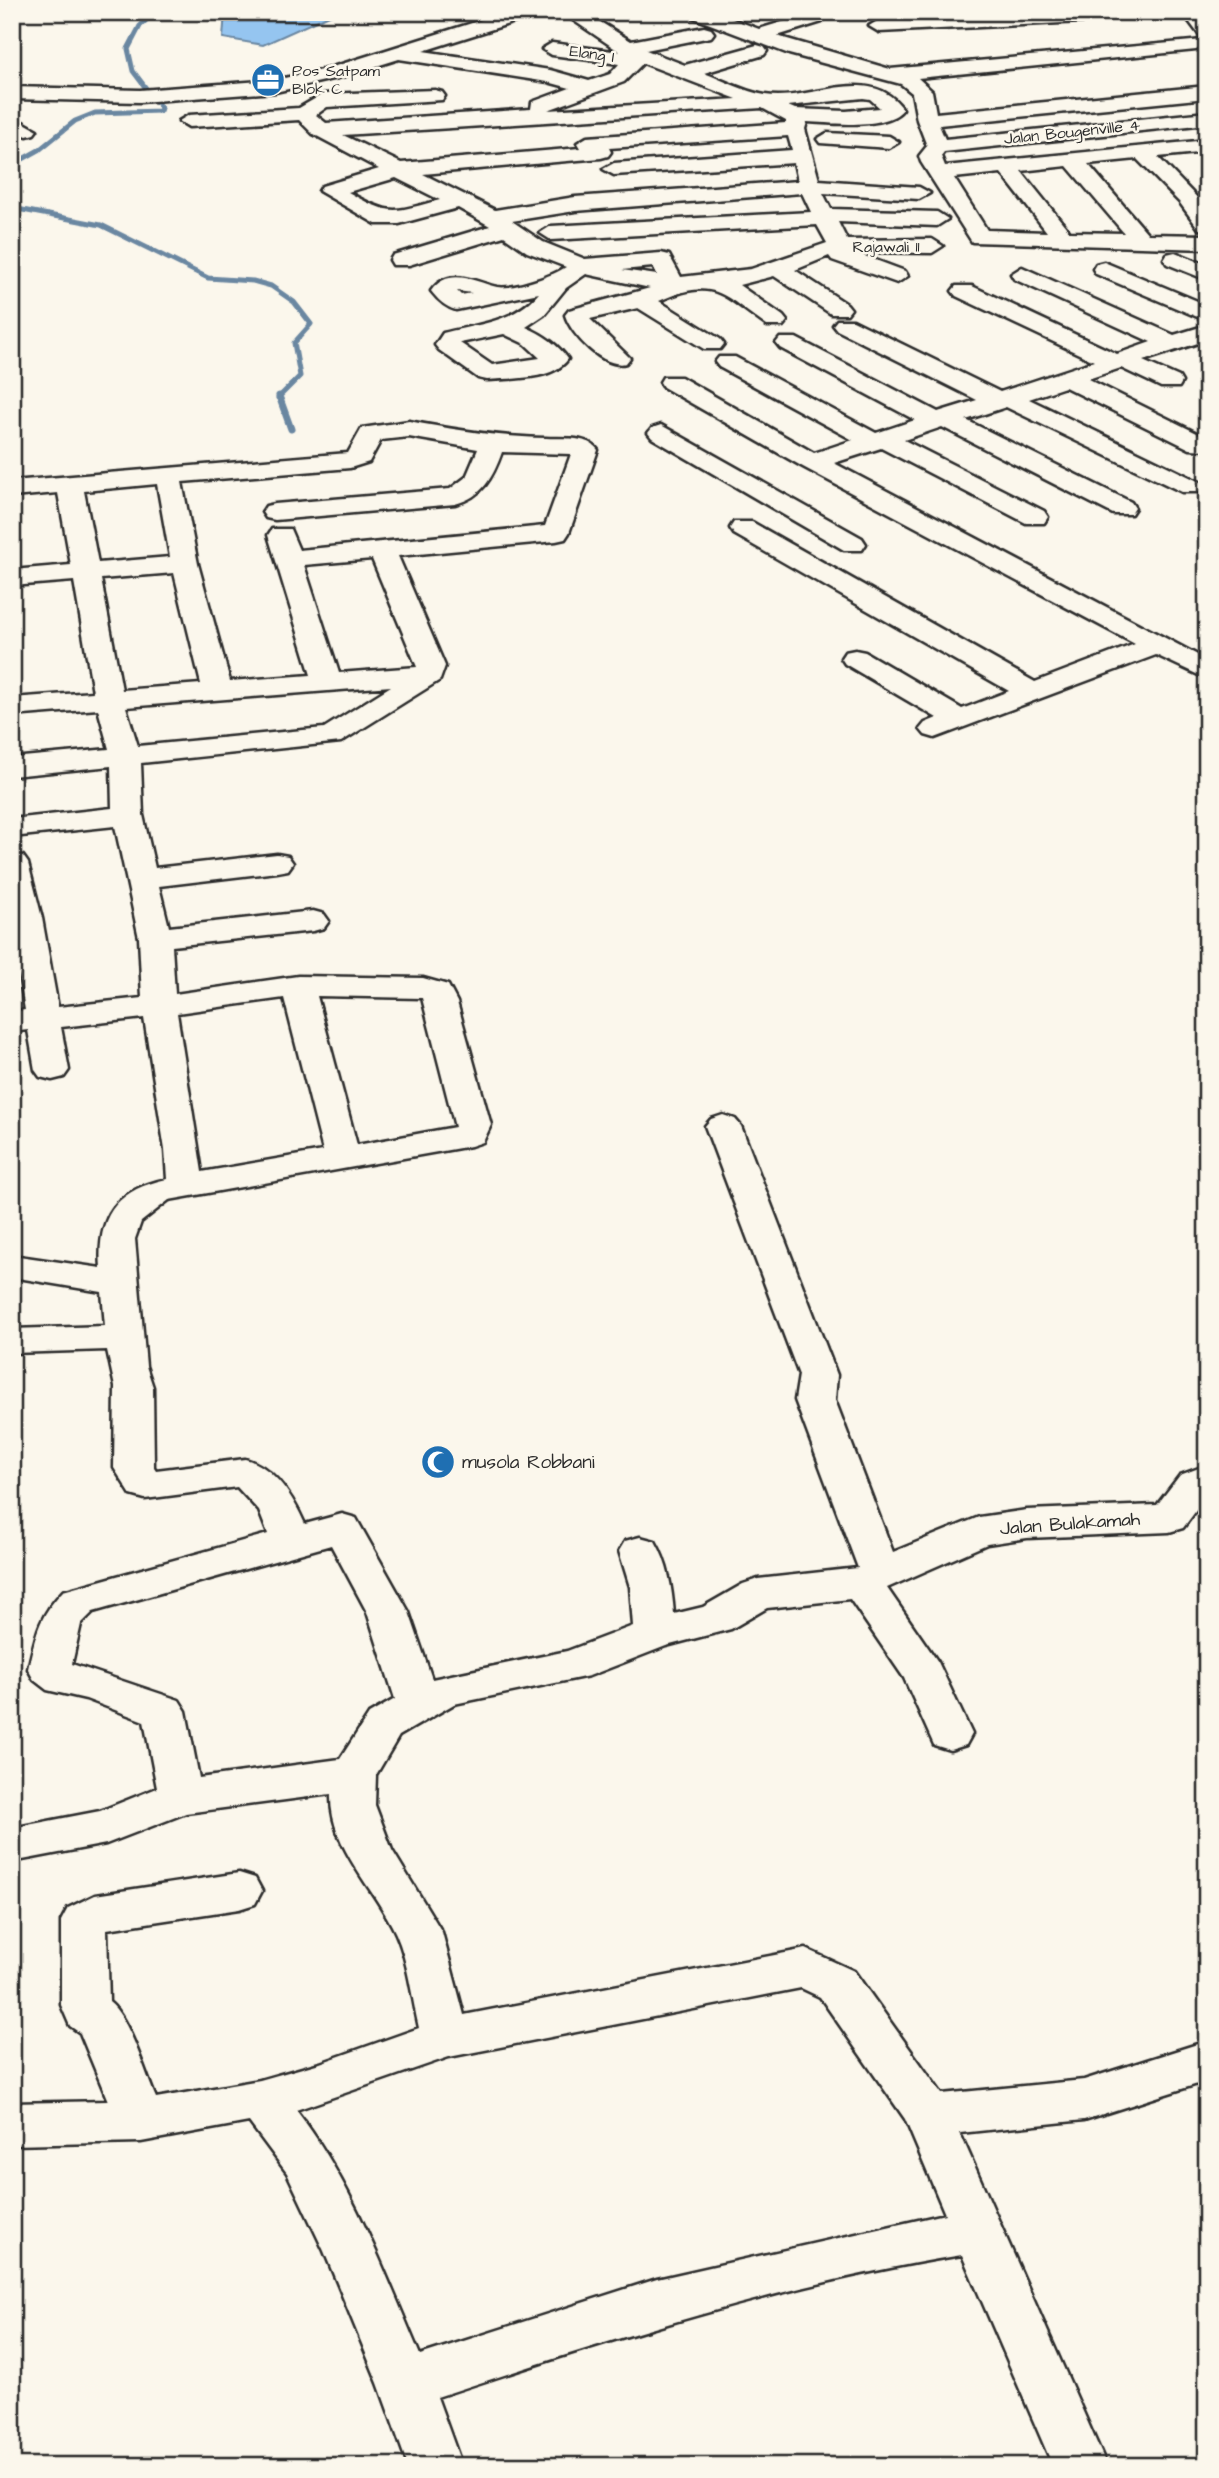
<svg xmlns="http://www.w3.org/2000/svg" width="1219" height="2478" font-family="'Architects Daughter',sans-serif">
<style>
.water{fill:#95c5f0;stroke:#6b87a1;stroke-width:2}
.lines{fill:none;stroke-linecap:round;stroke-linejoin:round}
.stream-far1{stroke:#6b87a1;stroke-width:5}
.stream{stroke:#6b87a1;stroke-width:7}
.street-casing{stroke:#2b2b2b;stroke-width:5}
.street{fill:#fbf7ec;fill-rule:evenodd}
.labels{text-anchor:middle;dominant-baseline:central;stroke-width:5;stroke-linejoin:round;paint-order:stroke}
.far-street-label{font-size:16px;fill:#2b2b2b;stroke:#fbf7ec}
.far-poi-label{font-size:16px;fill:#2b2b2b;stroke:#fbf7ec;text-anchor:start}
.poi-label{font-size:19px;fill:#2b2b2b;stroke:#fbf7ec;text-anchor:start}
.street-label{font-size:19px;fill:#2b2b2b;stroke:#fbf7ec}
</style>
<rect width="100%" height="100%" fill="#fbf7ec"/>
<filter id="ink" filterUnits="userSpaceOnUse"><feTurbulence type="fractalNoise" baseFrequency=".0143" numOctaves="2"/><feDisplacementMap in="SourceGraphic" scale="14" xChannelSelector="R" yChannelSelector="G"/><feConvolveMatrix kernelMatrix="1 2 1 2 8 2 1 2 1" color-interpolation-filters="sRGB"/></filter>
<g filter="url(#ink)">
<path class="water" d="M225,12h111l-73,33 -40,-7z"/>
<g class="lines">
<path class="stream-far1" d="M12,165l27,-15 36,-29 20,-8 65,-2 1,-3 -28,-37 -5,-22 12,-23 15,-14
M12,208l89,17 107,53 45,3 18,5 23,16 17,22 -17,19 6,33 -22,22"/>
<path class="stream" d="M279,396l12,33"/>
<g class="street-casing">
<path id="street" d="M507,12h29l-2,4 -111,35 127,19 39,11 21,-7 9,-10 -67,-9 -10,-6 10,-6 68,9 -59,-40h23l47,29 73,-14 7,2 3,4 -3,4 -65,13 39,15 72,-20 7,2 3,4 -3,4 -60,18c19,7 41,19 61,22 45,8 105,-33 138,14 -15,21 -72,14 -96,13l-2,7 14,51 100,7 11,6 -11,6 -96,-6 8,16 106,3 11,7 -11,7 -99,-4 9,18 85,-1 11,7 -11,7 -78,-1 51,19 3,5 -11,7 -65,-23 -3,-4 -34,14 52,34 4,5 -4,5h-16l-57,-38 -35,9 44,31 4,5 -4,5h-16c-45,-32 -52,-50 -108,-25l61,38 4,5 -4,5h-16l-66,-41 -48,11 40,39 -4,5c-22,6 -55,-28 -61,-48l4,-5 81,-22 -64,-14 -20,14 -22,27 -18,12c16,7 32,17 42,32 -15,22 -57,19 -81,21l-9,-2 -39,-28 -4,-5 8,-12c35,-9 70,-10 96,-40l-83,17c-11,-3 -18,-10 -25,-19 18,-25 44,-9 66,-4 17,3 55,-11 69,-20l-39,-15 -23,-16 -95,29h-16l-3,-5 3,-5 97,-29 -32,-18 -59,16h-23l-57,-33 3,-5 57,-17 -66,-35 -14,-14 -110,7 -10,-6 10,-6 110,-7 24,-14 112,-4 7,2 3,4 -3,4 -115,7 -11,8 10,8 205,-14 1,-7 38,-14 -22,-6 -149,-23 -61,19 -63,14 -135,10 -128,-3v-12l128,3 135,-10 51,-11zM643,63l94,36 -189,11 76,-28zM863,98l7,1 10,9 -34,3 -51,-2 -7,-3zM762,108l24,13v2l-199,14 -10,6 3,5 -179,15 -58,-28zM788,136l4,14 -178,13 -11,6 11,6 180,-12 4,18 -223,16 -80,13 -72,-36 178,-16 7,-2 3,-4 -2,-4zM396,178l44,22c-47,12 -48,17 -92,-8zM802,193l9,19 -260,14 -11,7 11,7 266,-15 10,18 -76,26 -70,8 -12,-22 -8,-2 -76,6 -42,-17 -31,-21 63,-10zM653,267l4,8 -35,-5zM457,291l15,2 -11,2zM504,334l21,10 15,14 -48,7 -32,-22z
M687,12h27l45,17 56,-17 7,2 3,4 -3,4 -45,14 113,33 313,-29 3,4 -10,6 -278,28 14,13 4,22 271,-27v12l-268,27 6,14 262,-27v12l-263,28 -3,4 4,10 262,-26v12l-49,5 49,51v23l-8,-2 -19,-26 -43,-44 -49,5 60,70 59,1v14l-235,-7 -51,-80 -2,-6 8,-10 -10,-26 -5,-27 -11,-9 -112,-30 -100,-38zM1067,166l57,67 -54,-1 -49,-61zM1001,173l46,59 -60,-2 -33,-52z
M1042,12h51l-4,8 -7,2 -203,10 -10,-6 10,-6z
M1182,12h19l6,7v19l-7,-2z
M12,116l25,14 -3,4 -7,2 -15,-6z
M827,133l62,3 10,6 -10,6 -69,-5 -3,-4z
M1175,252l32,13v15l-40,-16 -3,-5 3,-5z
M1104,262l103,43v16l-111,-47 -3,-5 3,-5z
M1022,267l152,68 33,-10v15l-64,21 36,16 3,5 -3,5h-18l-40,-19 -33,11 119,59v12l-17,-1 -125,-62 -36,12 171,83 4,5 -4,5h-18l-176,-85 -40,13 165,82 4,6 -4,6h-18l-171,-87 -38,13 140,71 4,6 -4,6h-18l-145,-75 -47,15 373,197v19l-51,-24 -221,83 -10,-3 -5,-6 5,-6 12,-5 -92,-54 -4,-6 4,-6 10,-2 10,2 97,57 47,-18 -275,-157 -4,-6 4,-6h18l283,160 100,-38 -332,-177 -140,-80 -3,-5 3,-5h18l133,76 39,-13 -134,-73 -4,-5 4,-5h16l141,76 39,-13 -135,-72 -4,-5 4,-5h16l142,74 39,-12 -140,-70 -4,-5 4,-5h16l147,72 94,-31 -138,-65 -4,-5 4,-5h16l145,68 34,-12 -137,-63 -3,-5z
M409,421c46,9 90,16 137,17 17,1 41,-3 52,12l-29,83 -4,6 -9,2 -158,15 47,110 -5,14 -99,62 -200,21 2,52 12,53 122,-14 11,2 5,7 -5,7 -11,2 -118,14 10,41 144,-16 11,3 5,7 -5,7 -11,3 -141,15 3,48 123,-18 125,2 25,7 9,17 34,123 -8,17 -12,4 -302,54 -28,22 -6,17 11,127 7,21 1,80 2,3 89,-11c30,8 48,38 60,65l37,-10 14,4 53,94 23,67 135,-28 66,-25 -3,-39 -11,-36 6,-10 15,-4 15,4c13,22 17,47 19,73l29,-7 40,-23 15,-5 100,-11 -63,-168 4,-25 -94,-249 6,-7 12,-4 12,4 6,7 96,249 -2,25 58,152 86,-35 48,-7 130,-5 23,-30 27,-10v31l-24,32 -14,4 -142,6 -40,6 -100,44 51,74 34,72 -6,11 -16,5 -16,-5 -30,-67 -54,-79 -83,9 -36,21 -65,17 -77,30 -135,28 -55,32 -23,39 -1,30 17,45 50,82 22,83 342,-66 48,22 88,123 142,-14 123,-39v40l-123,39 -124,13 147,333h-54l-91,-211c-179,29 -353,85 -525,142l25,69h-54l-30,-83 -54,-132 -37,-78 -38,-51 -108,20 -129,3v-42l96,-2 -28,-68 -10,-7 -9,-21v-84l7,-13 27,-13 144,-22 16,5 7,13 -7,13 -16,5 -132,20 2,73c20,15 36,71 47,96l104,-18 60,-17 99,-35c-7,-30 -11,-67 -23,-94 -21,-46 -67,-87 -65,-140l-145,19 -80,31 -94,18v-34l88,-17 57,-23 -13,-67 -58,-22 -39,-9 -13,-10 -6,-11c8,-34 10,-52 35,-78l205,-57 -9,-23 -22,-24 -92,12 -14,-4 -17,-27 1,-81 -8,-37 -95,3v-24l93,-3 -3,-34 -90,-15v-22l89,13c-4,-51 14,-78 66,-89l-2,-29 -21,-132 -83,9 8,43 -5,7 -12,3 -12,-3 -5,-7 -7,-40 -16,2v-20l13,-2 -13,-78v-78l11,2 5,7 14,55 16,89 84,-9 -3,-60 -24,-112 -103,11v-18l100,-11 -1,-42 -99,10v-18l97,-9 -11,-40 -86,7v-18l81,-6 -19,-111 -62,5v-16l59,-5 -13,-72 -46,4v-16l336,-28 14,-25zM409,437l69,12 -12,28 -16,12 -175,15 -9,2 -4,6 4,6 9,2 180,-16c28,-7 38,-27 47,-52l69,2 -26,72 -246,24 -9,-21h-18l-4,6 43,140 -81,6 -32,-117 -16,-82 168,-14 19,-6 12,-22zM157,484l13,73 -72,6 -14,-72zM372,559l45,108 -78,6 -35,-108zM174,573l27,111 -79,6 -21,-111zM391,686l-67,42 -186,18 -12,-39zM317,996l105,2 33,129 -98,18zM284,998l39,153 -121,21 -25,-159zM331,1545l36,67 28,87 -26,15 -29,45 -141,19 -13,-67 -7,-11 -107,-36 9,-40 12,-12zM801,1988l19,9 85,122 40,95 -288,65 -237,76c-36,-84 -68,-173 -124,-245l153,-53z
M661,425l201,113 4,6 -4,6h-18l-192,-112 -4,-5 4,-5z"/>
</g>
<use href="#street" class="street"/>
</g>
</g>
<defs>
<g id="office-disc" transform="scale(1.75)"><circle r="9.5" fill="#1f6fb2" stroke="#fbf7ec"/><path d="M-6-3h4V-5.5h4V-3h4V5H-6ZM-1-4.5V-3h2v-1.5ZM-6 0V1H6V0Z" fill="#fff"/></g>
<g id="mosque-disc" transform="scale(1.75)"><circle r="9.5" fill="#1f6fb2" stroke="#fbf7ec"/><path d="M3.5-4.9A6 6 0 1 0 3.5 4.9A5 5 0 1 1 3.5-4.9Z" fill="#fff"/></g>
</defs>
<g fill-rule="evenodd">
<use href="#office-disc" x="268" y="80"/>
<use href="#mosque-disc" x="438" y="1462"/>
</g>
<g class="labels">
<g class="far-street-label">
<text transform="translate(592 54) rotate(8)">Elang I</text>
<text transform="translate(1072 132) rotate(-6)">Jalan Bougenville 4</text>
<text x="886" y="247">Rajawali 11</text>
</g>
<g class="far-poi-label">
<text x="292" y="71">Pos Satpam<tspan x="292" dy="18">Blok C</tspan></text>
</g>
<g class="poi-label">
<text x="462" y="1462">musola Robbani</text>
</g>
<g class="street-label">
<text transform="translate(1070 1524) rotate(-4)">Jalan Bulakamah</text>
</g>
</g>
<rect width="1219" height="2478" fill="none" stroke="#fbf7ec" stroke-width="42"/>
<rect x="21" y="21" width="1177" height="2436" fill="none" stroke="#2b2b2b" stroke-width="2.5" filter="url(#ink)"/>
</svg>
